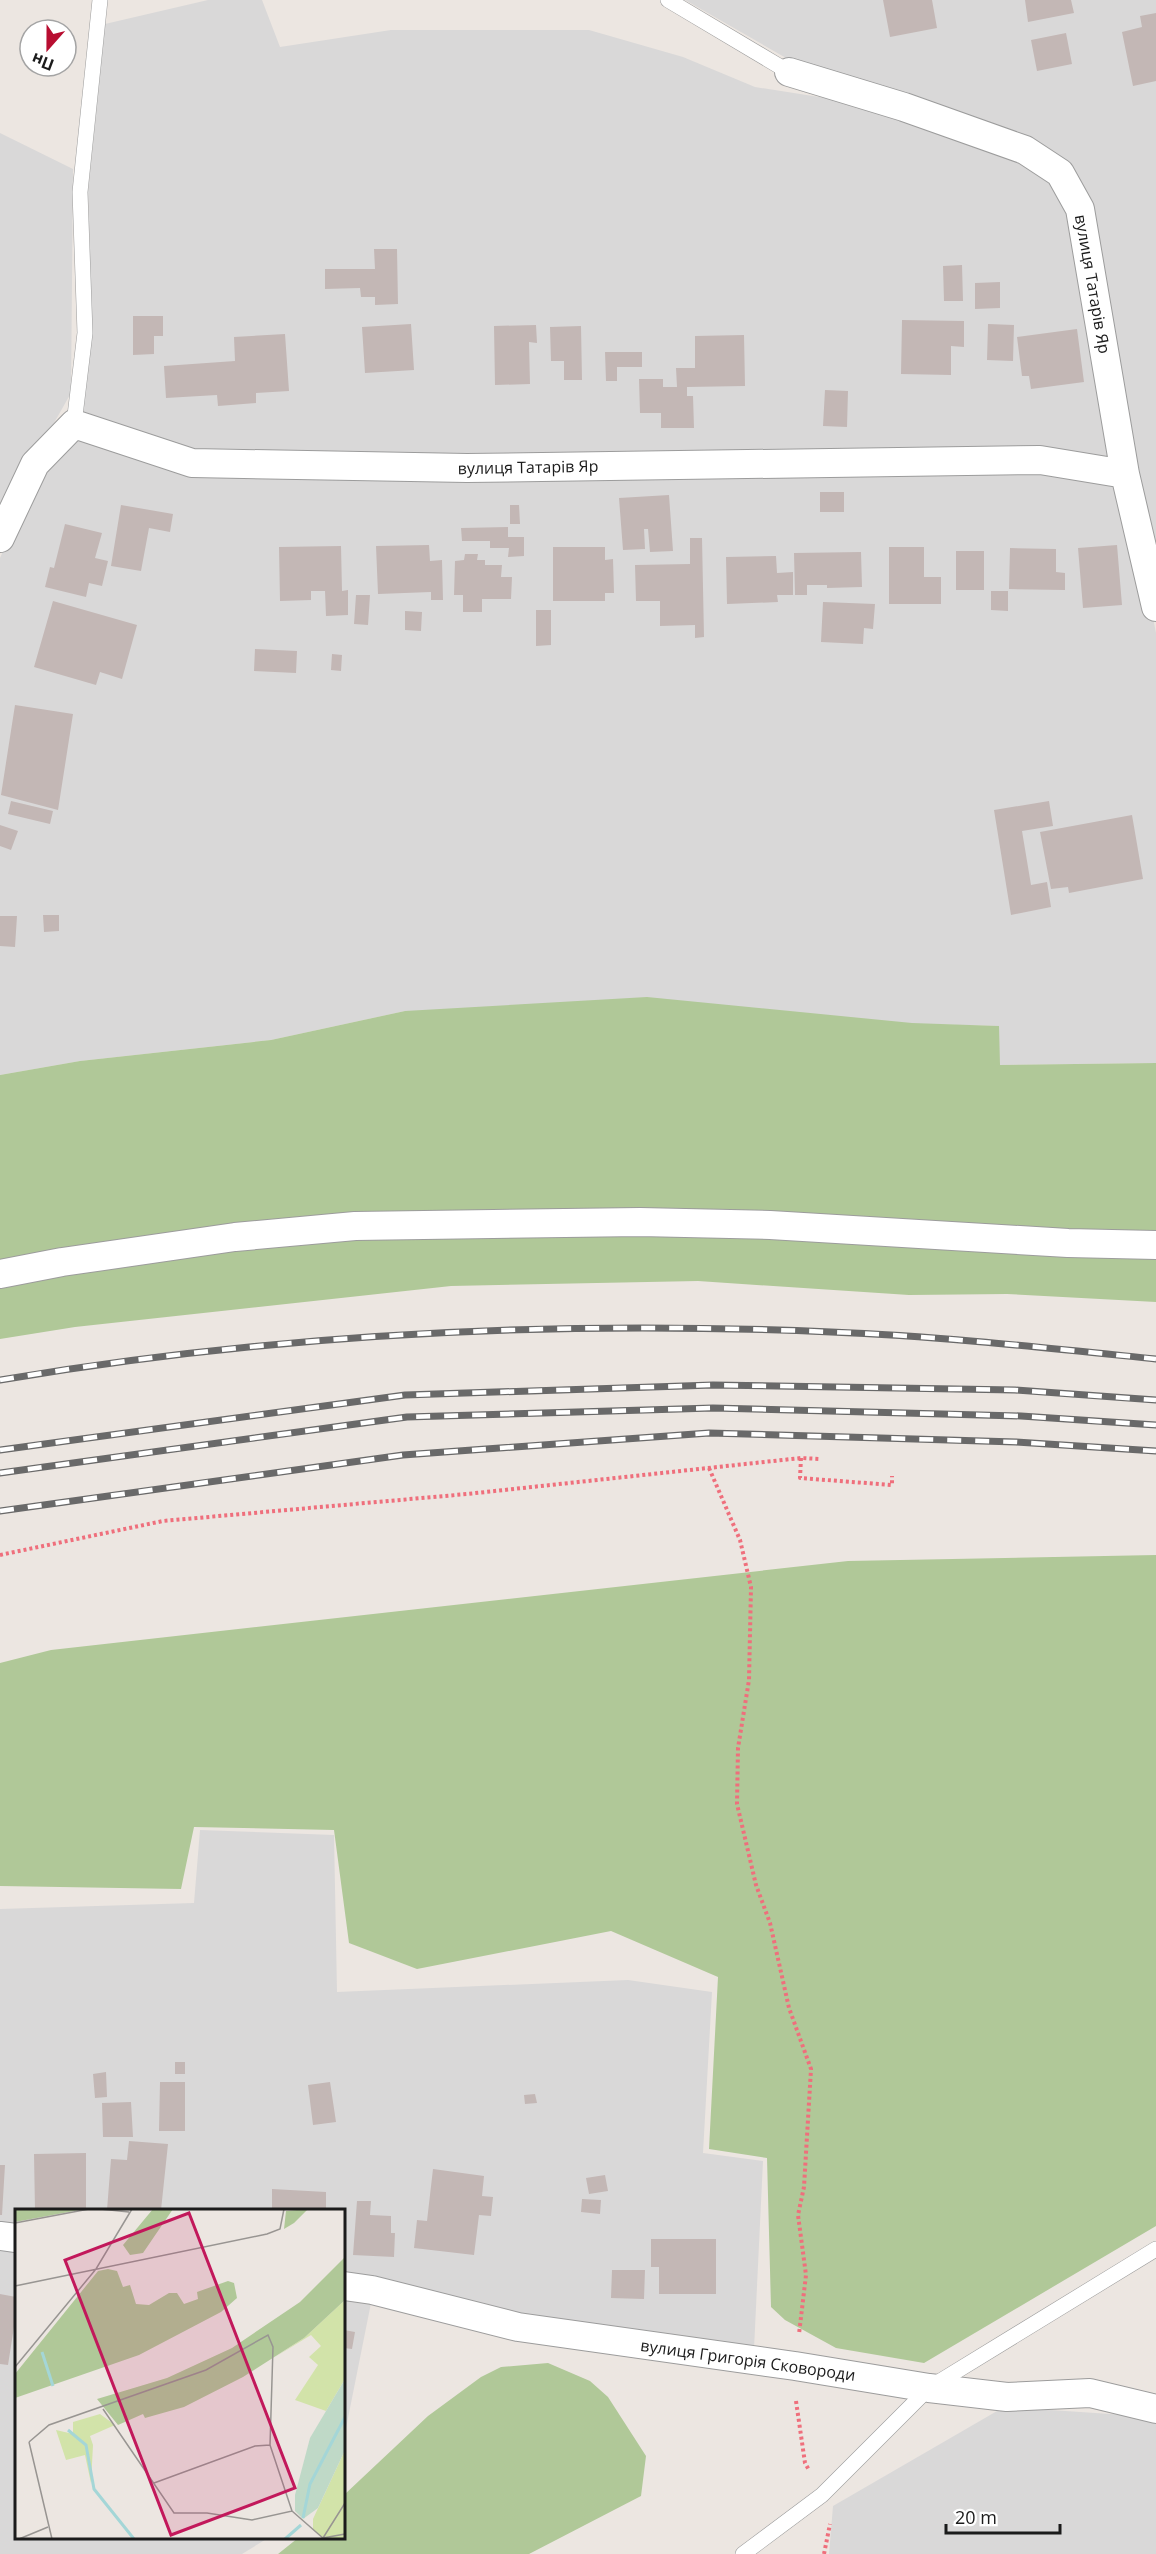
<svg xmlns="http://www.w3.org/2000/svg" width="1156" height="2554" font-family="'Open Sans',sans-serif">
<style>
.residential{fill:#d9d8d8}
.forest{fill:#b0c898}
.building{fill:#c3b7b5}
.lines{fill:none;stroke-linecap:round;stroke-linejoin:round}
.service-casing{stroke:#9c9c9c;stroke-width:16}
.minor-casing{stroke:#9c9c9c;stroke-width:30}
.path{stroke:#ef6f7c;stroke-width:4;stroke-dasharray:3 3;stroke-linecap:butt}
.service{stroke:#fff;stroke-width:15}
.minor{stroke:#fff;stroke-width:28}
.rail-casing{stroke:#696969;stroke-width:7}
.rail{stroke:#fff;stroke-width:4.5;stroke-dasharray:14;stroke-linecap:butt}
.labels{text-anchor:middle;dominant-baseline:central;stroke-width:4.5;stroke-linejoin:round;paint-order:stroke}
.street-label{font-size:16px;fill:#1b1b1b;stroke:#fff}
.inset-river{fill:none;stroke:#a4d6d7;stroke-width:3}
.inset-road{fill:none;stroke:#989592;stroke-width:1.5}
.view{fill:#c2185b;fill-opacity:0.15;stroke:#c2185b;stroke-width:3}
.inset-edge{fill:none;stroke:#1b1b1b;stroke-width:3}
</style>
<rect width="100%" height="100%" fill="#ece6e1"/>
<path class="residential" d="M208,0h54l18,47 111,-17h198l94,27 72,30 96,15 147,45 56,32 16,34 40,222 -2,22 -910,-1 -117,-41 11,-79 -4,-144 17,-168z
M685,0h471v563l-91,-396 -272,-105z
M0,133l73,36 -2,224 -71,125z
M84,435l111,37 848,-3 71,14 36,119 6,31v430l-157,2v-39l-594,-15 -134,29 -191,21 -80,14v-517l40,-90z
M200,1830l134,5 3,157 291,-12 84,12 -9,161 60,8 -9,188 -232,-31 -178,-39v-69h-328v20l-16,-3v-318l194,-6z
M0,2245l16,3v290h252l-26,16h-242z
M344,2295l28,3 -28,140z
M1004,2407l152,10v137h-327l4,-48z"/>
<path class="forest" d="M647,997l265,26 87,3 1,39 156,-2v239l-149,-8 -98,1 -211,-14 -247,5 -376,41 -75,12v-264l80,-14 191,-21 134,-29z
M1156,1555v671l-232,137 -88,-15 -51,-28 -14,-13 -4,-149 -58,-9 9,-172 -107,-46 -194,38 -68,-26 -15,-113 -140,-3 -13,62 -181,-3v-223l51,-13 797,-89z
M548,2363l42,18 18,16 38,59 -5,40 -112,58h-251l20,-16h46v-43l84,-79 53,-39 20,-10z"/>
<path class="building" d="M883,0h49l5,28 -47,9z
M1025,0h46l3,13 -46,9z
M1156,13v68l-23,5 -11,-54 20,-5 -2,-11z
M1066,33l6,31 -35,7 -6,-31z
M374,249h23l1,55 -23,1v-8h-14l-1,-9 -35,1v-20h50z
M962,265l1,36h-19l-1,-35z
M1000,282v26l-25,1v-26z
M133,316h30v20h-9v18l-21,1z
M902,320l62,1v26l-13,-1v29l-50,-1z
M411,324l3,46 -49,3 -3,-46z
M988,324l26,1 -1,36 -26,-1z
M536,325l1,18 -8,-1 1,42 -35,1 -1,-59z
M581,326l1,54h-18v-19h-13l-1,-34z
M1077,329l7,53 -53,7 -2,-13h-7l-5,-39z
M285,334l4,57 -33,2v10l-38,3 -1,-11 -51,3 -2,-32 71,-5 -1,-24z
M744,335l1,51 -58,1v9h6l1,32h-33v-15h-21l-1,-34h24v8h14l-1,-19h19v-32z
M605,352h37v15h-25v14h-11z
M825,390l23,1 -1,36 -24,-1z
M820,492h24v20h-24z
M669,495l4,56 -23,1 -2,-23h-4l1,20 -22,1 -4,-52z
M121,505l52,9 -3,18 -21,-4 -8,43 -30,-5z
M510,505h9l1,19h-10z
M65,524l37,9 -7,25 13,3 -6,25 -13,-3 -3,14 -41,-10 5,-20 4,1z
M508,527v10h16v19l-16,1 1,-9h-19v-7h-28l-1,-13z
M690,538h12l2,99 -9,1v-13l-35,1v-25h-24l-1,-36 55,-1z
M429,545l1,16 12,-1 1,40h-12v-8l-53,2 -2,-48z
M1117,545l5,60 -39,3 -5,-60z
M341,546l1,45 6,-1v25l-22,1 -1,-25h-14v9l-31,1 -1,-54z
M553,547h52v13l8,-1 1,34h-9v8h-52z
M889,547h35v30h17v27h-52z
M1010,548l46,1v23l9,1v17l-56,-1z
M956,551h28v39h-28z
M861,552l1,35 -35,1v-3h-20v10h-12l-1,-42z
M465,554h13l-1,6h8v5h17l-1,12h11l-1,22h-29v13h-19v-17h-9l1,-34 9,-1z
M776,556l1,17 16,-1v23h-16l1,7 -51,2 -1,-47z
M991,591h17v20l-17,-1z
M356,595h14l-2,30 -14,-1z
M53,601l84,24 -15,54 -22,-7 -4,13 -62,-18z
M823,602l52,2 -2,25 -9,-1 -1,16 -42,-2z
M536,610h15v35l-15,1z
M405,611l17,1 -1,19 -16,-1z
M255,649l42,2 -1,22 -42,-2z
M332,654l10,1 -1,16 -10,-1z
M15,705l58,9 -15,96 -57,-15z
M11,801l42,10 -3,13 -42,-10z
M1049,801l4,25 -31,5 9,54 16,-3 4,25 -40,8 -17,-105z
M1132,815l11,64 -74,14 -1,-6 -17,2 -11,-57z
M0,825l18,6 -7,19 -11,-4z
M43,915h16v16l-15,1z
M0,916h17l-2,31 -15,-1z
M175,2062h10v12h-10z
M106,2072l1,25 -12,1 -2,-24z
M160,2082h25v49h-26z
M330,2082l6,40 -23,3 -5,-40z
M535,2094l2,9 -12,1 -1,-9z
M131,2102l2,35h-30l-1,-34z
M129,2141l39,3 -7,66h-54l4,-51 16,1z
M86,2153v57h-51l-1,-56z
M0,2165h5l-3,50h-2z
M433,2169l51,7 -2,20 11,1 -2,19 -12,-1 -5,40 -60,-7 3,-28 10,1z
M605,2175l3,16 -19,3 -3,-16z
M272,2189l54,3v18h-54z
M582,2199l19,1 -1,14 -19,-2z
M357,2201h14l-1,14 21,1v17h4l-1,24 -41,-2z
M651,2239h65v55h-57v-27h-8z
M612,2270h33l-1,29 -33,-1z
M0,2294l16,3v17l-8,51 -8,-1z
M344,2330l11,2 -3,17 -8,-1z"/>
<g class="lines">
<g class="service-casing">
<path id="service" d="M668,0l121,72
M74,424l11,-91 -5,-141 20,-192
M743,2554l79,-59 107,-107 227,-139"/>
</g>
<g class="minor-casing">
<path id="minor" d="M789,72l115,35 121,43 35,23 20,36 45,265 31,133
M0,538l35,-74 39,-40 118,39 275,5 573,-8 85,14
M0,1274l62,-12 173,-25 120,-11 285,-4 130,3 298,18 88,2
M0,2236l16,2
M344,2286l28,4 146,37 277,39 134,22 78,9 83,-4 66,16"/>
</g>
<path class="path" d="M801,1458l-1,20 92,7v-9
M709,1468l31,72 11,47 -2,93 -11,68 -1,56 19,81 14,38 19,85 22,61 -7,118 -6,28 8,60 -7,59
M0,1555l163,-34 304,-27 334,-36 19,1
M796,2401l9,62 4,7
M824,2554l6,-30"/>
<use href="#service" class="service"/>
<use href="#minor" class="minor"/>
<g class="rail-casing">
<path id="rail" d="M0,1380c274,-46 553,-60 831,-48 108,4 217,16 325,27
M0,1450l405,-55 308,-10 302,5 141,10
M0,1473l407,-56 306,-9 308,8 135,9
M0,1511l403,-56 306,-22 307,9 140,9"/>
</g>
<use href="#rail" class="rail"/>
</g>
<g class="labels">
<g class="street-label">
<text transform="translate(1093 284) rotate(80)">вулиця Татарів Яр</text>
<text transform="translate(528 467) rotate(-1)">вулиця Татарів Яр</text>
<text transform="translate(748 2360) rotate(8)">вулиця Григорія Сковороди</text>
</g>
</g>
<g transform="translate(15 2209)">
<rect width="330" height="330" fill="#ece6e1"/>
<path d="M330,91v79l-19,32 -31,-11 23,-35 -9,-8 12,-11 -10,-11 -36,22 29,-19zM85,205l15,11 -25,11 3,9 -2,38 -6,-28 -19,5 -10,-30 17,4v-12zM330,241v89h-21l-11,-10v-10z" fill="#d2e3a9"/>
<path d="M0,0h70l-70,13zM138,0h20l-30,44 -13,2 -7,-10zM293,0l-14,14 -10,6 2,-18zM330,48v43l-41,38 -61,39 -59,30 -39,11 -2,-4 -25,11 -21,-26 70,-21 65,-30 68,-46zM93,60l9,2 6,16 7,-2 6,19 13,1 20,-12h8l7,11 14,-5 -1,-7 31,-11 6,2 3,15 -16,14 -82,43 -124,43v-24l83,-103z" fill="#b0c898"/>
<path d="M330,170v71l-27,58 -15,11 -8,-8v-16l15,-57z" fill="#bfd9c7"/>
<path class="inset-river" d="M27,143l11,34M53,221l18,15 8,44 40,50M288,309l7,-34 35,-67M270,330l16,-14"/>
<path class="inset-road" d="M85,0l29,3M0,14l74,-14M0,77l252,-52 13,-5 4,-20M0,158l81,-98 36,-60M88,200l71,104h33l45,7 40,-9 32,28M14,233l20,-17 157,-55 62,-35 5,12 -3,98 -15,1 -101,37M14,233l23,97M255,236l22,66M308,329l22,-35M308,329l22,-4M4,330l29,-12"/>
<path class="view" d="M174,4l106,275 -124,47 -106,-275z"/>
<rect width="330" height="330" class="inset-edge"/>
</g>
<g transform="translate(48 48) rotate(201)"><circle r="28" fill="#ffffff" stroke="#a4a4a4" stroke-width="1.5"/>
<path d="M0-4.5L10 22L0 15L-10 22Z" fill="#b80e31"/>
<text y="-9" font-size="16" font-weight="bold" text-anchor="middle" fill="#1b1b1b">Пн</text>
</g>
<path d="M946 2524v9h114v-9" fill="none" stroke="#1b1b1b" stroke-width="3"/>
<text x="955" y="2524" font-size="18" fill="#1b1b1b" stroke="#ffffff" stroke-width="4.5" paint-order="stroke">20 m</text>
</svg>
